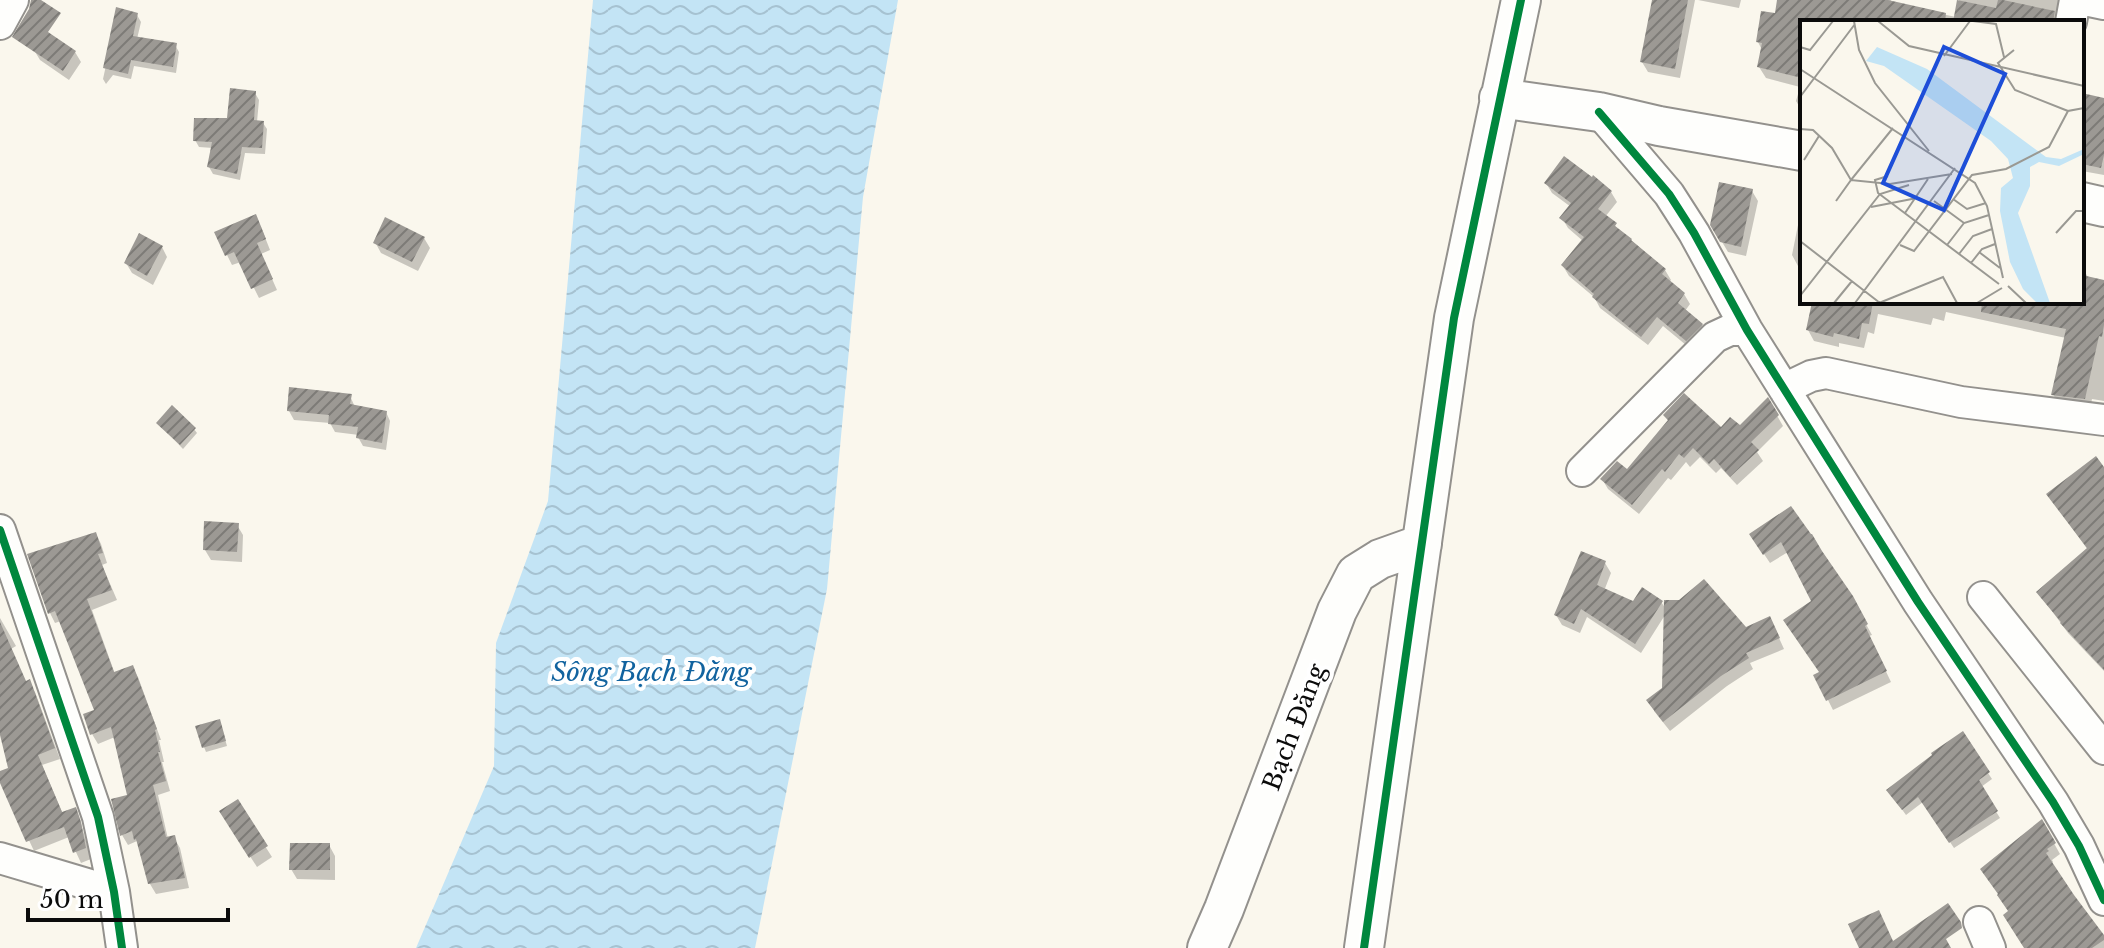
<svg xmlns="http://www.w3.org/2000/svg" width="2104" height="948" font-family="'Libre Baskerville',serif">
<style>
.water{fill:url(#water-waves)}
.shadow{fill:#0003}
.building{fill:url(#building-hatch)}
.lines{fill:none;stroke-linecap:round;stroke-linejoin:round}
.minor-casing{stroke:#93918d;stroke-width:34}
.tertiary-casing{stroke:#93918d;stroke-width:42}
.minor{stroke:#fefefc;stroke-width:30}
.tertiary{stroke:#fefefc;stroke-width:38}
.cycleway-casing{stroke:#fff;stroke-width:13}
.cycleway{stroke:#00873e;stroke-width:8}
.labels{text-anchor:middle;dominant-baseline:central;stroke-width:8;stroke-linejoin:round;paint-order:stroke}
.street-label{font-size:24px;fill:#0b0b0b;stroke:#fff}
.water-label{font-size:26px;font-style:italic;fill:#11639f;stroke:#fff}
.inset-road{fill:none;stroke:#9a9993;stroke-width:2}
.view{fill:#1d4ed8;fill-opacity:0.15;stroke:#1d4ed8;stroke-width:4}
.inset-edge{fill:none;stroke:#0b0b0b;stroke-width:4}
</style>
<defs>
<pattern id="water-waves" width="16" height="10" patternUnits="userSpaceOnUse" patternTransform="scale(2)"><rect width="16" height="10" fill="#c3e4f5"/><path d="M0 5q4-4 8 0t8 0" fill="none" stroke="#a6c2d1"/></pattern>
<pattern id="building-hatch" width="6" height="6" patternUnits="userSpaceOnUse" patternTransform="scale(2)"><rect width="6" height="6" fill="#9c9994"/><path d="M-1 1l2-2M0 6l6-6M5 7l2-2" fill="none" stroke="#7d7b77"/></pattern>
</defs>
<rect width="100%" height="100%" fill="#faf7ed"/>
<path class="water" d="M593,0h305l-35,197 -36,392 -72,359h-339l78,-182 2,-123 52,-142z"/>
<path class="shadow" d="M1654,0h41l-15,78 -32,-6 -6,-10z
M1698,0h43l-2,8z
M1779,0h112l-1,3 66,14 3,-17h100l-5,22h-252v89l-6,-10 4,-14 -34,-9 -7,-11 3,-17 -4,-8 18,-26z
M118,10l19,5 4,7 -4,17 38,6 4,7 -3,21 -42,-7 -3,13 -18,-4 -7,9 -3,-5z
M34,50l41,2 6,10 -12,18 -29,-20z
M255,93l4,7 -2,22 6,1 4,6 -2,25 -20,-1 -5,27 -27,-6 -4,-7 4,-19 -14,-1 -4,-7 34,-20z
M2082,95l22,5v75l-22,-4z
M1546,183l65,9 6,10 -12,15 60,53 6,10 -2,2 15,12 6,10 -5,7 17,14 6,10 -16,15 -29,-24 -15,19 -48,-37 -6,-11 -25,-21 -6,-10 20,-25 -15,-13 -6,-10 9,-11 -19,-14z
M1752,191l6,10 -12,55 -18,-4 -16,-27z
M1802,205v62l-4,-1 -6,-11z
M261,227l9,23 -9,4 16,36 -18,8 -18,-36 -9,3 -5,-10z
M424,238l6,10 -12,23 -37,-18 -6,-11z
M162,247l5,10 -14,28 -21,-12 -6,-10z
M2082,267l7,12 15,3v119l-12,-2 -2,10 -31,-4 -6,-11 13,-56 -120,-26 -2,9 -11,-3 -2,7 -53,-11 -4,20 -6,-2 -4,16 -25,-5v4l-25,-6 -6,-11 6,-28h268z
M350,396l5,11 31,5 4,9 -4,29 -23,-4 -5,-9 1,-2 -24,-3 -5,-9 -36,-3 -5,-9z
M1768,400l15,26 -26,26 6,9 -26,24 -16,-17 -5,5 -16,-16 -10,10 -4,-5 -15,18 -3,-2 -29,36 -31,-25 -6,-10 26,-7 41,-50 -4,-6 56,14 19,-2z
M158,423l36,6 3,4 -14,16z
M2104,470v201l-36,-38 -30,-41 50,-42 -40,-55z
M1791,509l60,88 21,38 -3,1 22,46 -58,28 -5,-10 -14,-99 -26,-49 -18,11 -12,-18z
M237,525l6,10 -1,27 -31,-2 -6,-10z
M96,534l5,10 6,19 -5,2 15,35 -25,10 23,64 17,-7 6,10 23,63h-2l5,22h-2l8,29 -12,4 10,44 6,-1 6,10 9,40 -33,6 -6,-10 -13,-43 -9,4 -6,-10 7,-39 -14,-59 -17,7 -6,-10 5,-23 -36,-90 -6,2 -5,-10 -20,-58z
M1605,563l6,10 -7,18 29,12 28,-1 5,7 79,20h30l9,20 -34,14 3,6 -26,17 -57,45 -16,-20 10,-22 1,-74 -24,38 -54,-36 -7,16 -18,-8 -6,-10z
M0,618l16,28 -5,3 15,34 9,9 25,67 -18,6 21,49 12,-4 5,10 11,39 -10,4 -12,-26 -35,14 -34,-73v-4l11,-5 -11,-42z
M221,725l6,21 -21,6 -2,-5z
M1988,773l4,6 -11,8 19,31 -46,30 -31,-46 -17,13 -13,-18z
M237,802l35,55 -15,10 -29,-45z
M2042,822l18,32 -8,6 1,2 -2,2 53,74v10h-78l-16,-36z
M329,845l6,11v24l-38,-1 -6,-10z"/>
<path class="building" d="M31,0h10l20,13 -13,19 28,19 -13,20 -51,-34 17,-28z
M1652,0h36l-13,69 -35,-7z
M1777,0h111l58,13 -1,9h-143v56l-45,-11 5,-24 -6,-1 5,-31 14,2z
M1957,0l39,8 2,-8h5l52,11 -2,11h-100z
M116,7l22,6 -5,23 44,7 -4,24 -42,-7 -3,14 -25,-6z
M230,88l26,3 -2,29 10,1 -2,27 -20,-1 -5,27 -30,-7 5,-25 -19,-1 1,-23h33z
M2082,93l22,5v57l-3,13 -19,-4z
M1564,156l28,21 1,-2 19,16 -14,18 19,14 -2,3 17,13 -1,1 35,29 -4,5 23,19 -7,10 25,21 -17,17 -29,-24 -16,20 -49,-40 2,-3 -33,-29 23,-28 -25,-19 12,-15 -27,-20z
M1719,182l34,7 -12,58 -21,-5 -10,-17z
M256,214l10,25 -9,4 16,36 -22,10 -17,-37 -9,4 -11,-24z
M385,217l40,20 -13,25 -39,-19z
M139,233l24,13 -16,30 -23,-13z
M2082,275l22,5v45l-2,12 -3,-1 -14,63 -34,-4 15,-66 -85,-17 1,-10h100z
M1812,302h61l-4,22 -7,-1 -3,16 -25,-6 -1,4 -27,-7z
M289,387l63,7 -2,10 37,7 -5,32 -26,-5 2,-11 -30,-3 1,-9 -42,-4z
M1684,393l37,34 9,-10 10,8 28,-28 11,18 -28,27 8,8 -29,27 -16,-18 -5,5 -16,-16 -9,10 -5,-4 -14,18 -3,-3 -30,36 -32,-26 17,-18 10,8 41,-49 -5,-5z
M172,405l24,23 -16,17 -24,-22z
M2096,456l8,11v203l-44,-47 1,-1 -25,-30 51,-44 -41,-54z
M1791,506l20,28h1l10,17 31,45 15,28 -3,2 22,45 -61,30 -13,-26 6,-3 -36,-52 28,-19 -30,-59 -18,13 -14,-21z
M204,521l35,2 -2,29 -34,-2z
M96,532l7,21 -5,1 14,36 -25,9 27,73 19,-7 24,64 -2,1 5,22h-2l8,29 -13,4 13,52 9,-2 10,43 -37,6 -12,-45 -2,1 -2,-9 -12,5 -9,-37 16,-4 -16,-68 -21,8 -7,-21 11,-4 -39,-99 -7,3 -21,-60z
M1581,551l25,10 -9,24 36,16 9,-14 21,14 -28,43 -54,-35 -7,15 -20,-9z
M1704,579l42,48 24,-11 10,22 -34,15 3,5 -28,18 -58,46 -17,-22 16,-12 2,-88h15z
M0,622l26,59 4,-2 25,69 -17,7 24,57 14,-5 5,15 5,26 -13,5 -9,-26 -38,15 -26,-59v-12l8,-3 -8,-33z
M220,719l6,22 -24,7 -7,-22z
M1963,731l27,41 -11,8 19,31 -49,32 -31,-46 -16,13 -16,-20 46,-35 -1,-2z
M238,799l30,47 -19,12 -30,-47z
M2042,819l14,24 -9,6 2,2 -3,2 28,42 30,40v5l-12,8h-68l-21,-33 5,-4 -11,-16 1,-1 -18,-25z
M290,843h40v27h-41z
M1948,903l13,19 1,6 -16,11 5,9h-92l-11,-24 31,-14 14,31z"/>
<g class="lines">
<g class="minor-casing">
<path id="minor" d="M2085,0l19,4
M2071,22l4,-22
M0,24l13,-24
M1599,112l70,82 25,39 53,97 171,272 135,200 26,44 25,54
M1784,389l27,-13 15,-3 135,29 143,18
M1582,471l133,-134 15,-7h17
M0,530l98,287 16,75 8,56
M1983,597l121,152
M0,858l114,34
M1979,922l11,26"/>
</g>
<g class="tertiary-casing">
<path id="tertiary" d="M1499,98l100,14 60,14 143,25
M2082,202l22,5
M1207,948l17,-39 113,-298 19,-37 24,-15 42,-15
M1364,948l90,-630 67,-318"/>
</g>
<use href="#minor" class="minor"/>
<use href="#tertiary" class="tertiary"/>
<g class="cycleway-casing">
<path id="cycleway" d="M1599,112l70,82 25,39 53,97 171,272 135,200 26,44 25,54
M0,530l98,287 16,75 8,56
M1364,948l90,-630 67,-318"/>
</g>
<use href="#cycleway" class="cycleway"/>
</g>
<g class="labels">
<g class="street-label">
<text transform="translate(1294 727) rotate(-69)">Bạch Đằng</text>
</g>
<g class="water-label">
<text x="651" y="672">Sông Bạch Đằng</text>
</g>
</g>
<g transform="translate(1800 20)">
<rect width="284" height="284" fill="#faf7ed"/>
<path d="M77,27l50,22 119,88 15,2 23,-10v5l-25,12 -20,-4 -9,5v19l-12,27 32,90h-13l-14,-14 -13,-27 -10,-51 1,-23 12,-10 -5,-19 -17,-18 -107,-75 -18,-5z" fill="#c3e4f5"/>
<path class="inset-road" d="M54,1l5,29 16,33 54,68M78,1l31,25 175,40M173,1l23,3 8,33M0,27l10,3 23,-29M214,30l-16,13 17,27 53,21M144,36l26,-35M0,49l175,114 12,23 16,72M0,77l55,-73M0,109l13,1 19,18 19,32 42,-52M4,140l15,-24M88,156l-13,4 3,13 121,91M153,179l14,10 19,-6M36,181l15,-21 39,4 62,-10M134,181l30,22M71,187l46,-9M105,193l23,-34M256,213l20,-22h8M0,221l80,62M100,225l14,6 58,-76 34,-6 43,-22 19,-36 16,-3M147,225l17,-22 25,-8M179,232l21,16M159,234l14,-18 19,-7M171,243l11,-14 13,-5M208,266l18,17M0,276l80,-102 29,-9M34,283l18,-22M55,283l100,-135M79,283l64,-26 14,26M177,283l25,-15"/>
<path class="view" d="M144,27l61,27 -61,136 -61,-27z"/>
<rect width="284" height="284" class="inset-edge"/>
</g>
<path d="M28 908v12h200v-12" fill="none" stroke="#0b0b0b" stroke-width="4"/>
<text x="40" y="908" font-size="24" fill="#0b0b0b" stroke="#ffffff" stroke-width="6" paint-order="stroke">50 m</text>
</svg>
